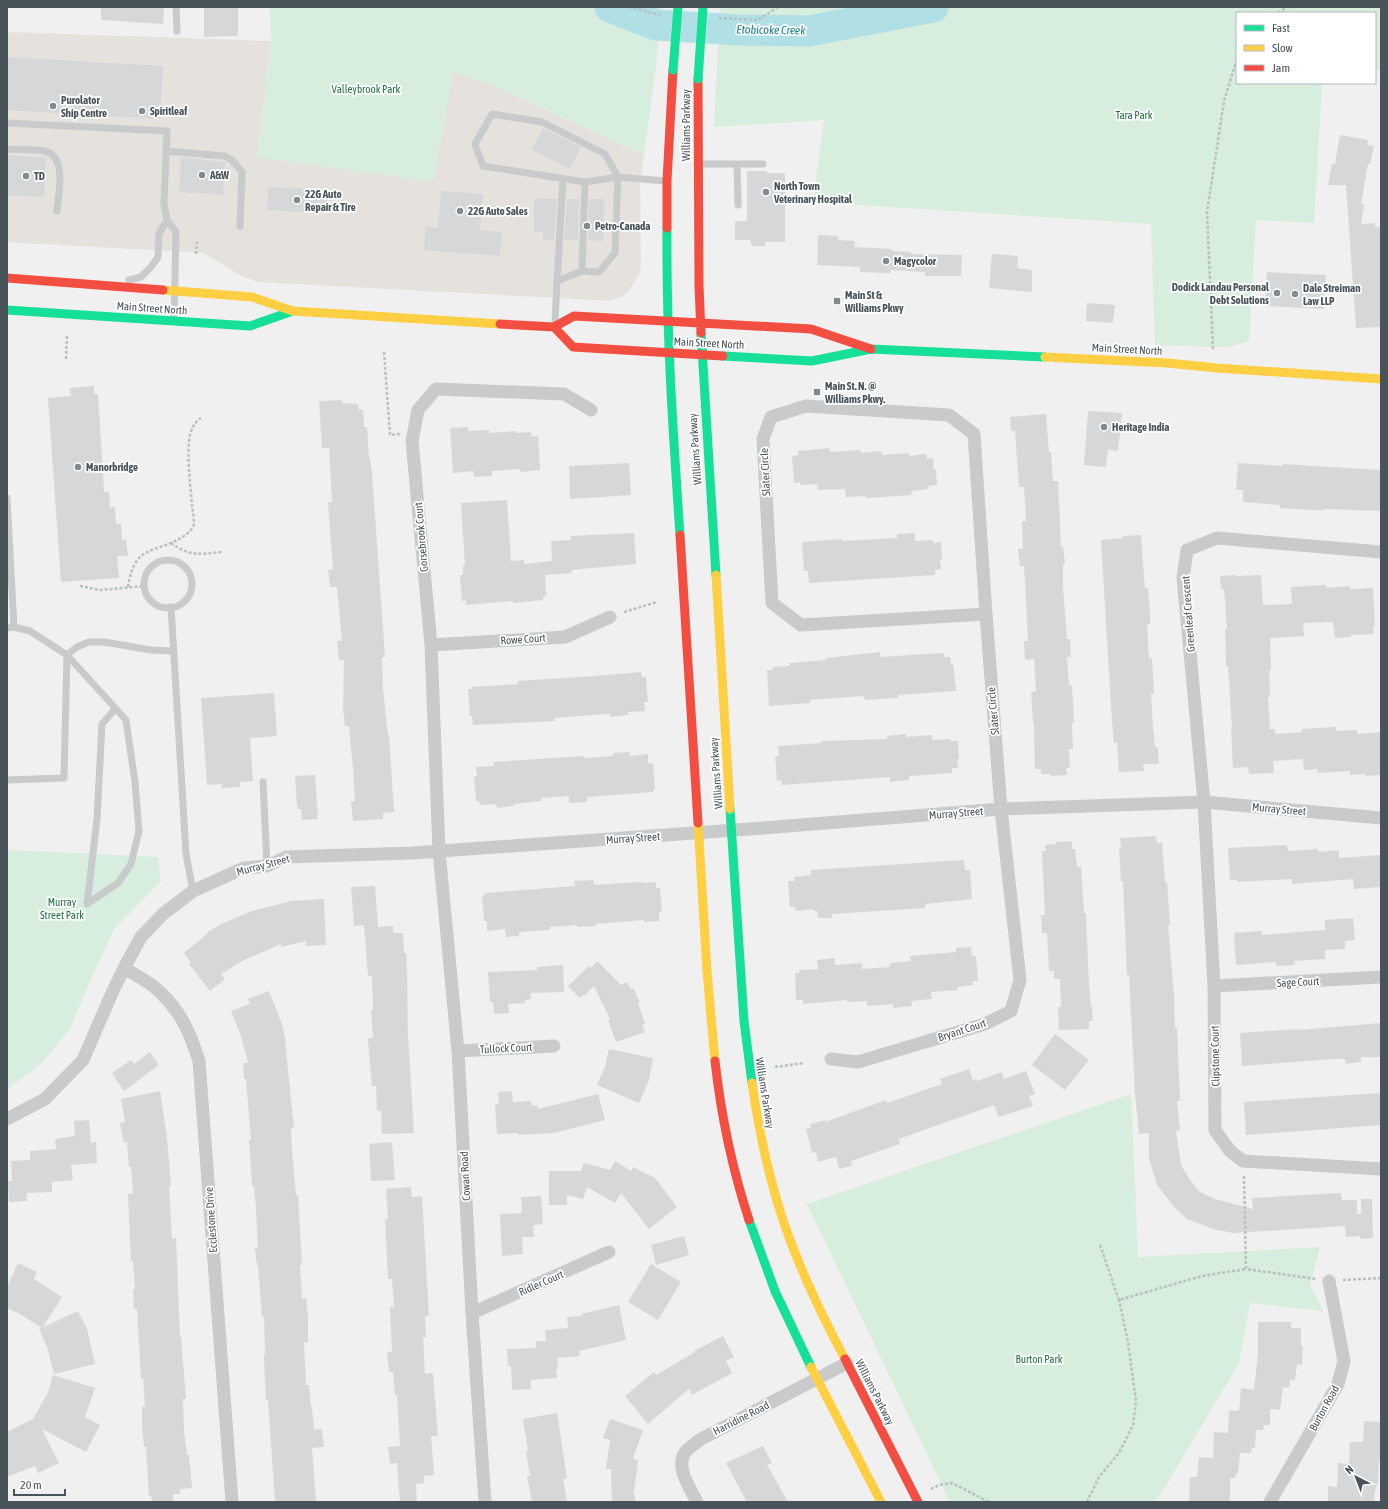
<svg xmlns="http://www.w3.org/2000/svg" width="1388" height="1509" font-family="'Asap Condensed',sans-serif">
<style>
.commercial{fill:#e5e2de}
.green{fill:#d7eddd}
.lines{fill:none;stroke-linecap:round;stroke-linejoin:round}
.river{stroke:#b0e0e6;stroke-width:31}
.building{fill:#d6d7d8}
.path{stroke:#b8c1be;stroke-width:2.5;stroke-dasharray:3 2;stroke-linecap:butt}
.lane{stroke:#c8cacb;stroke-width:7}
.street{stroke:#c8cacb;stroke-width:13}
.fast{stroke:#16e098;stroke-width:9}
.slow{stroke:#ffcf43;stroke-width:9}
.jam{stroke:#f24e42;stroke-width:9}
.fast-bridge{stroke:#16e098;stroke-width:9}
.poi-dot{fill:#838a8e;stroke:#fff;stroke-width:1.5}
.labels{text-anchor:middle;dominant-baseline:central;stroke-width:3.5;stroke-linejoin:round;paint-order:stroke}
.park-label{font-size:11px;fill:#217342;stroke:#fff}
.poi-label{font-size:11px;font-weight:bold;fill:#49535a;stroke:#fff;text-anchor:start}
.street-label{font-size:11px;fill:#49535a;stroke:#fff}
.water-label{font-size:12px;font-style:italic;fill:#1b808b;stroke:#fff}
</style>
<rect width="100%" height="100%" fill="#f0f0f0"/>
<path class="commercial" d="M7,32l264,9 -13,116 195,-85 37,12 154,71 -4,31 1,81 -1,6 -11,18 -6,5 -13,5 -352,-19 -17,-6 -37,-23 -197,-11z"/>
<path class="green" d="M270,7h391l-5,59 -12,89 -154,-71 -37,-12 -20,110 -176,-25 14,-116z
M720,7h661v63h-6v-57h-138v70h85l-8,140 -58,-3 -7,121 -17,5 -8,1 -69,-2 -4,-121 -338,-22 11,-82 -110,7z
M7,850l151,7 3,24 -47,48 -28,61 -15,37 -29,36 -35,26z
M1131,1094l7,163 182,-10 -10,38 13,26 -73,-8 -11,60 -77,129 -8,10h-204l-143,-298z"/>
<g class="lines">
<path class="river" d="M610,7l46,18 83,5 70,1 124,-24"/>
</g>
<path class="building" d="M101,7h63l-1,17 -62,-4z
M204,7h34v29l-34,1z
M7,57l156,9 -3,53 -153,-9z
M543,128l38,19 -11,22 -38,-19z
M1340,135l28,5 -1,5 7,1 -4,18h-2l-7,40 3,1 -3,19 14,-1v4h5l1,100 -25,1 -10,-143h-18l4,-22 3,1z
M7,155l39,3 -2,39 -37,-2z
M181,157l44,5 -2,33 -44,-3z
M747,171h20v2h18v69h-20v4h-13l-2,-6h-15v-19h12z
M268,187l60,3 -1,23 -60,-3z
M441,191l42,3 -3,36 22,2 -2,24 -76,-6 1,-23 13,1z
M543,198l14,1 -3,41h-11v-8h-9v-33z
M567,199h12l-1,41h-14z
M589,199h15l-1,42 -15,-1z
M818,235l20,1v4l17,1 -1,6 38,2v2l19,1v2l51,1 -1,21h-36v-4l-35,-2v3l-30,-1v-5l-43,-2z
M992,254l26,2 -1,12 15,2v22l-43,-4z
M1267,272l59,3 -2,34 -59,-3z
M1087,303l28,2 -2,18 -27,-2z
M94,386v8h4l6,98h5l1,16 5,-1 1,17 5,-1 1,17h4l2,16h-11l2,22 -58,4 -13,-184 23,-2 -1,-8z
M342,400v3l16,1 1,6h4l1,17h3l2,31h1l2,15 13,184h-3l1,32 5,46h1l5,77 -11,1v6l-30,2 -2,-19 4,-1 -2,-32 -4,-43h-4l-2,-18 1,-48h-5l-2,-19h5l-5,-54h-7l-2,-17 5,-1 -5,-67h4l-3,-54h-7l-3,-47z
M1088,411l34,2 -4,38 -10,-1 -2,17 -22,-2z
M1046,414l3,38h2l2,29h5l3,66 2,-1 2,18h-2v23l4,52h3l1,18h-4l2,29 3,-1 2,38h-2l1,26h-4l1,19h-4l1,7 -16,1 -1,-2h-9v-5h-6l-1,-48 -1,1 -2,-30 5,-1 -2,-32 -9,1 -1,-19h4l-3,-59 -1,-16h-4l-2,-17h5l-1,-28h4l-2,-34h-5l-4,-56h-4l-1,-14z
M468,427v4l21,-1v3l26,-2 1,2 15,-1 1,5 6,-1 2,34 -20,2v-3l-28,2v5l-18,1 -1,-6 -20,2 -3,-45z
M830,448v4l31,-2v3l20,-2 1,4 27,-2v3l17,-2 1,5 6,-1 1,12 2,-1 1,16 -9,1 1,3 -18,2 1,4 -46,3v-2l-20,1 -1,-8 -27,1 -1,-6 -17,1v-3l-6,1 -2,-27 6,-1v-4z
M629,463l2,32 -61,4 -1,-33z
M1238,463l44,3 1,-2 98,6v41l-57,-2v1h-11l-33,-2v-3l-37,-3v-12h-7z
M507,500l4,61 13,-1v4l28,-3 -1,-20 20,-1v-4l63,-3 2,31 -65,6 1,3 -27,2 1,21 -3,1v3l-30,3v-2l-47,4v-5l-4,1 -2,-26h3v-9l2,-1 -4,-62z
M915,533v8l18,-1v3l8,-1 1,18h-2l1,9 -6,1v5l-126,8 -1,-12h-4l-2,-29 40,-3v2l55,-3v-4z
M1141,535l4,53h3l2,24v12h-3l2,35 3,-1 2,36h-3l2,34 2,19h3l1,17h-16l1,7 -25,1 -2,-30 -3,1 -2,-21 -11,-182 22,-2 -1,-2z
M1236,575v1l25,-1 2,30 29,-1 -1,-17 35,-2v3l24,-2v3l23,-1 2,38h-2l1,8 -23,1v2l-16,1 -2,-16 -30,1 1,13 -34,2 1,33h-2l1,26h-2l2,32h5v5l27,-2v-3l34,-2v4l21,-1v4l24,-2v43l-16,1v-2l-15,1v-4l-32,2v-4l-14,1 -1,-11 -30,2 1,12 -25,1 -1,-7 -15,1 -2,-39h1l-4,-63h-2l-1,-37h2l-3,-40 -3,1 -1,-14z
M880,652v5l64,-4v4h6l1,7h2l3,27 -58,4v3l-33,2 -1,-4 -54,4v3l-41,3 -2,-36h6v-3l17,-1 -1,-3 37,-3v-2z
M641,672l1,5h4l2,25h-4l1,9 -17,1v3l-18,2v-3l-18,1 -37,3v3l-82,4 -1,-9h-2l-2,-27h4v-2l46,-3v-3l14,-1 63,-4z
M274,693l3,43 -27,2 3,43 -13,1v5l-18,1v-4l-15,1 -6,-87z
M906,734v3l26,-2v5l18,-1v2h8l1,18h-2l1,9h-6v5l-43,3v4l-19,2v-5l-108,8 -1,-5 -4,1 -2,-25h4l-1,-10 43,-3v-2l66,-2v-3z
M630,752v4l18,-2v9l5,1 2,25 -2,1v2l-66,5v5l-18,1v-7l-28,2v3l-27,3v2l-17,2 -1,-4 -16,1 -1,-4h-3l-2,-25h3l-1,-9 18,-1v-4l89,-6 1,2 29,-2v-3z
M315,775l3,44 -16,1 -1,-11h-3l-1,-4 -2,-29z
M1156,836l1,7 5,-1 3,40h2l3,43h-2l6,69 1,34h2l3,73h-3l3,29 -4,1 5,34 9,15 10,12 15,7 38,10 -1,-11 89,-5 1,7h15v14h4v-15h11l1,39 -13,1v-3l-14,1 -1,-11 -112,7 -20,-4 -26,-10 -13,-12 -17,-22 -8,-27v-25l-10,1 -4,-40 -6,-119h-2l-4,-94h-2l-2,-32 2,-1 -1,-10z
M1072,841v8h3l2,18 4,-1 3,47h2l3,72 2,21h1l1,15h-4v8l-30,1 -1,-23h3l-1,-28h-6v-8h-5l-2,-38h-5l-1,-18h4l-3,-64h4l-1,-6 11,-1v-2z
M1287,845l1,6 30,-2v3l21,-2v8l41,-3 1,32 -27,2 -1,-10 -61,5v-5l-55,3v-2h-7l-2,-32z
M964,860l1,10h5l2,29 -47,5v4l-93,6v4h-14l-1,-7h-4v-2l-17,2 -1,-4h-5l-2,-26h6v-4l17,-2v-5z
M593,880l1,5 45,-3 7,1 10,-1v6h4l2,23 -3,1v9l-15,1v-2l-48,4v2l-19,1v-2l-27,2v3l-31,2v4l-13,1 -1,-8 -18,2v-10h-3l-2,-26h4l-1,-2 90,-7 -1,-5z
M375,886l3,41 15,-1v7h10l1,20h2l1,12 1,69 6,99 -32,1 -1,-23h-4l-1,-25h-4l-4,-47 5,-1 -2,-28h2l-1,-34h-4l-4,-51 -10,1 -3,-39z
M324,899l2,46 -20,1v-5l-25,6v-3l-37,16 -23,14 4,5 -15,12 -21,-27 2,-2 -7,-9 24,-20v-1l13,-8 31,-13 39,-10z
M1353,918l2,22 -10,1v8l-20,1v9l-31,2 1,4 -19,1v-4l-40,3 -2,-32 28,-2v4l63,-5v-10z
M971,947l1,9h4l2,25h-5v4l-16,2 1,3 -27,2 1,7 -21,2 1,5 -19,2v-4l-26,2v-5l-20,1v-2l-44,4v-4h-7l-1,-27h5l-1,-3 19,-1 -1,-9 18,-2v7l27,-2v6l28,-2v-4l21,-2 -1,-5 46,-4v-4z
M597,961l24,24 6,-3 3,7 3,-1 7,14 -2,1 7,21 -3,1 3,7 -29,10 -8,-22 2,-1 -16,-33 -10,10 -1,-1 -3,3 -12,-12 21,-20 2,2z
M563,965l1,27 -33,1v6l-6,1v3l-17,1 1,9 -15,1 -1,-12h-3l-2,-30 49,-2v-3z
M269,991l13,33 4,18h-1l9,86h-3l1,22 4,45h2l4,70h-2l2,34 4,-1 2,19v25h-4l2,43h3l2,22h1l2,23 8,-1 2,18 -12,1 4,53 -7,1h-34l-7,-102h-2l-1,-16 -1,-29h1l-1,-38h-2l-4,-52h-1l-2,-17h3l-2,-39 -2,-23h-2l-3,-46h2l-5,-61h-2l-1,-16h5l-7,-27 -10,-25 19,-7 -2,-5z
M1381,1023v34h-20v5l-15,2 -1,-5h-11l-92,7 -2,-33 59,-4v1z
M1055,1034l34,26 -24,30 -33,-25z
M609,1049l44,9 -4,22 -10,23 -42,-18 8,-18z
M150,1052l9,13 -35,26 -12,-18 19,-13 3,4z
M969,1069l4,11 4,-1v2l25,-9 2,7 22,-8 9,23 -6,2 4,10 -34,11 -5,-12 -95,34 1,5 -49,17 1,5 -13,3 -3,-12 -18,5 -2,-10 -4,1 -6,-24 5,-1 -1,-4 15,-4v2l61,-22 1,3 55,-19 -2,-5z
M160,1091l7,47 4,48h-2l3,53 4,-1 4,99 1,-1 5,63h-3l1,32 3,24h2l3,33 -12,1v5h-7v8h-21l-1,-6h-2l-3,-49h-2l-2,-20v-20l3,-1 -2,-28 -2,1 -4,-70h-3l-1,-20h2l-2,-28h-2l-1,-20 -2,-47h5l-2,-27h-2l-2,-25 -3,1 -4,-20 5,-1 -4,-23z
M512,1091l1,11 18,-1 1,5 5,-1 1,4 60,-15 7,26 -51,13 -36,2v-2l-21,1 -2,-30h4l-1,-12z
M1381,1093v32l-135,10 -2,-33z
M89,1120l2,23 5,-1 1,21 -26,2 2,15 -21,2v10l-25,1v8l-18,1 -1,-21h4l-1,-20 19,-1v-9l26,-2 -1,-10 20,-3 -1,-15z
M392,1142l3,38 -24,1 -2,-37z
M615,1161l16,10 2,-4 22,11 22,29 -28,22 -28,-36 -6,10 -28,-16 -4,12 -16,-4v10h-18v-34h32l3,-8 26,7z
M411,1187l1,10 10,-1 7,120h-4l1,21h-3l2,37 8,-1 5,63h-7l3,39 -10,1v7l-8,1 1,18h-17l-3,-39 -7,1 -2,-17 12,-1 -3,-51h-2l-2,-23h-4l-2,-20h5l-2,-45h4l-2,-28h-4l-3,-60h3l-2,-30z
M541,1196l2,28 -10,1 1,12h-12l1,17 -21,2 -2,-42 22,-1 -1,-16z
M684,1236l5,19 -33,10 -5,-20z
M18,1263l19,9 -3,7 28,18 -20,31 -22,-14 -13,-6v-21z
M651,1264l30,18 -23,38 -30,-18z
M619,1305l7,35 -47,11 1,5 -23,2 1,11h-2l1,9 -26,2v9l-19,1 -1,-24h-3l-1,-17 29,-1v-7h10l-1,-11 23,-2 -1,-11 15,-1 -1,-2z
M78,1311l9,18 8,35 -41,10 -7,-27 -8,-18z
M1258,1322h33v6h10v18h2l-1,19 -5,-1 -2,16h-5l-1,8 -6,-1 -3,23 -10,-1v16h-6l-1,5h-7l-1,18h-3l-1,5h-11l-2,20h-2l-1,5h-5v24h-41l1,-25h7l2,-20 14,1 1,-26 14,1 1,-23 10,1 2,-23 13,2 4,-37z
M723,1336l11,21 -8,4 6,12 -40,22 -3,-6 -41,35 -23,-28 29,-24 2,3 39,-23 -1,-1z
M53,1375l42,13 -10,29 15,8 -14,27 -44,-23 17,34 -21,10 -3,-7 -28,11v-45l26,-13 15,-27z
M557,1413l10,65 -4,1 4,23h-35l-5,-26h3l-4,-25h2l-5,-32z
M610,1419l33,11 -10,29 5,1 -4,33 2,9h-24l-1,-33h-5l4,-29 -7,-2z
M1364,1421l17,1v40h-2l-1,23h-2l-2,17h-46v-16l9,1 1,-24 11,1 1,-22h13z
M763,1446l9,17 -5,2 21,37h-41l-21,-39z"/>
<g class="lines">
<path class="path" d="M629,7l31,8
M1278,13l9,-6
M719,18l39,2 20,-13
M196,254l1,-12
M1213,349l-6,-137 17,-111 13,-42
M384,352l6,83 10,-1
M66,359l1,-25
M171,543c19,14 29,11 51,9
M80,586l20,4 45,-4
M128,587c7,-45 27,-32 56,-51 3,-2 7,-5 9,-9 2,-5 0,-15 -1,-21 -1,-18 -8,-65 1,-79 2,-4 5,-7 8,-9
M624,612l33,-10
M775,1067l29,-4
M1244,1176l2,93 70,10
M1100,1245l19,55 83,-24 44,-7
M1343,1280l38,-2
M931,1489l8,-4 13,-2 37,19
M1087,1502l12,-25 20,-24 14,-28 3,-24 -8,-59 -9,-42"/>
<path class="lane" d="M176,7l1,24
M492,114l50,8 63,32 13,23 -33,5 -102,-16 -8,-22z
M7,123l160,8 -3,73 3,16 9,12 -2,87
M7,149c12,1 25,0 37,2 24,5 14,43 13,60
M166,151l59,5 7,4 10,12 -2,54
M698,164h65
M737,164l1,41
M582,271l3,-89
M129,280l12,-3 10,-10 7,-10 1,-23 8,-14
M557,281l6,-102
M555,323l2,-42 25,-10 17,1 16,-19 3,-76 48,4
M7,498l7,129
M144 584a24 24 0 1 1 48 0a24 24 0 1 1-48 0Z
M171,607l15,247 7,37
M7,628l7,-1 16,4 37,24 59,65 9,62 4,49 -8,33 -13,19 -31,21
M7,780l57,-2 3,-123 10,-8 12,-5h15l47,8 22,1
M263,782l4,84
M87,904l10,-85 5,-95 13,-15"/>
<path class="street" d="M1381,552l-164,-14 -30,12 -4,28 21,224 10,184 1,144 15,21 13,10 138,8
M431,645l134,-8 45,-20
M124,968c11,7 26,14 36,24 22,21 30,41 39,69l33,441
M1214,986l167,-9
M458,1051l96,-5
M831,1059l27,3 127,-38 26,-13 9,-31 -19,-171 -15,-195 -12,-180 -25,-19 -143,-9 -35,11 -8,22 9,164 29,22 185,-11
M7,1119l38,-20 38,-39 29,-67 12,-25 17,-31 22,-23 30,-23 51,-23 23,-2 19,-9 126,-4 351,-25 238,-19 203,-7 177,16
M472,1313l137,-61
M485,1502l-13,-189 -14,-262 -19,-200 -8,-206 -19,-204 6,-31 18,-21 128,5 27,16
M697,1502c-7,-14 -23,-36 -11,-51 4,-4 10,-8 15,-12l146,-76
M1270,1502l68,-118 6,-23 -15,-80"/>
<path class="fast" d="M667,228c-1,102 6,204 13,307
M7,310l243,16 43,-15
M701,333l15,242
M723,356l89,5 59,-12 174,8
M730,809l14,212 8,62
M749,1220l26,71 36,76"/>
<path class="slow" d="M163,290l89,7 41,14 207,13
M1045,357l122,6 50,5 164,11
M716,575l14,234
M698,823l9,148 8,90
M752,1083c7,48 17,97 33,143 16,46 37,90 60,133
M811,1367l70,135"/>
<path class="jam" d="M698,79l1,207 2,47
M667,228v-47l6,-111
M7,278l156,12
M500,324l54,3 20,-11 237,13 60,20
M554,327l19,20 150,9
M680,535l18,288
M715,1061c6,54 17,107 34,159
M845,1359l73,143"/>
<path class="fast-bridge" d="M673,70l5,-63
M698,79l5,-72"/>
</g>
<g class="poi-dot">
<circle cx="53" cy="106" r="4"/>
<circle cx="142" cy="111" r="4"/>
<circle cx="202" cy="175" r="4"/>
<circle cx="26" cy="176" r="4"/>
<circle cx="766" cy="192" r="4"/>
<circle cx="297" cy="200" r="4"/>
<circle cx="460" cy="211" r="4"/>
<circle cx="587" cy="226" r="4"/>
<circle cx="886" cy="261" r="4"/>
<circle cx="1277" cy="293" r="4"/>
<circle cx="1295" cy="294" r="4"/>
<rect x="833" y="297" width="8" height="8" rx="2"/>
<rect x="813" y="388" width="8" height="8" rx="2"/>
<circle cx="1104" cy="427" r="4"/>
<circle cx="78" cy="467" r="4"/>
</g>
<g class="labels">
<g class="park-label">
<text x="366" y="89">Valleybrook Park</text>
<text x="1134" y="115">Tara Park</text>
<text x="62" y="902">Murray<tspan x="62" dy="13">Street Park</tspan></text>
<text x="1039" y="1359">Burton Park</text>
</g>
<g class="poi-label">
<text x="61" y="100">Purolator<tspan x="61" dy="13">Ship Centre</tspan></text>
<text x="150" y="111">Spiritleaf</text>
<text x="210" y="175">A&amp;W</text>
<text x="34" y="176">TD</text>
<text x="774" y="186">North Town<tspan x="774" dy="13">Veterinary Hospital</tspan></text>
<text x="305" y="194">22G Auto<tspan x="305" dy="13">Repair &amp; Tire</tspan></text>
<text x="468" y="211">22G Auto Sales</text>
<text x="595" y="226">Petro-Canada</text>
<text x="894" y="261">Magycolor</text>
<text x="1269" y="287" text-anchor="end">Dodick Landau Personal<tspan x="1269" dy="13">Debt Solutions</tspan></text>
<text x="1303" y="288">Dale Streiman<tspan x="1303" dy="13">Law LLP</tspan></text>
<text x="845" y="295">Main St &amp;<tspan x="845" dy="13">Williams Pkwy</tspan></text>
<text x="825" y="386">Main St. N. @<tspan x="825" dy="13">Williams Pkwy.</tspan></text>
<text x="1112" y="427">Heritage India</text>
<text x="86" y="467">Manorbridge</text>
</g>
<g class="street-label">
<text transform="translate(686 125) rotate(-90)">Williams Parkway</text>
<text transform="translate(152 308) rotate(4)">Main Street North</text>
<text transform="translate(709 343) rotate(3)">Main Street North</text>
<text transform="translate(1127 349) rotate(3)">Main Street North</text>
<text transform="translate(695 449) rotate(-94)">Williams Parkway</text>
<text transform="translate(765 472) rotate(-93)">Slater Circle</text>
<text transform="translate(421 537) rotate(-95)">Gorsebrook Court</text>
<text transform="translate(1188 614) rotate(-94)">Greenleaf Crescent</text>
<text transform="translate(523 639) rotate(-4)">Rowe Court</text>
<text transform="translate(993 711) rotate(-95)">Slater Circle</text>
<text transform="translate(716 773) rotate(-94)">Williams Parkway</text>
<text transform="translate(1279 809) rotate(5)">Murray Street</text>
<text transform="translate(956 813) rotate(-5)">Murray Street</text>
<text transform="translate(633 838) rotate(-4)">Murray Street</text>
<text transform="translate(263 865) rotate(-15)">Murray Street</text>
<text transform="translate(1298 982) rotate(-3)">Sage Court</text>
<text transform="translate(962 1030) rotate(-18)">Bryant Court</text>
<text transform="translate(506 1048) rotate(-3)">Tullock Court</text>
<text transform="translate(1215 1056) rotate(-91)">Clipstone Court</text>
<text transform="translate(765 1093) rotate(81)">Williams Parkway</text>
<text transform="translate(465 1176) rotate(-93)">Cowan Road</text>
<text transform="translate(211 1220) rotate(-94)">Ecclestone Drive</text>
<text transform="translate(541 1283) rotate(-24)">Ridler Court</text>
<text transform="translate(875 1392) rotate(63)">Williams Parkway</text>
<text transform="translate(1324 1408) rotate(-61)">Burton Road</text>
<text transform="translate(741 1418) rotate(-27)">Harridine Road</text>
</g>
<g class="water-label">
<text transform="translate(771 30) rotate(1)">Etobicoke Creek</text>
</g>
</g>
<rect width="1388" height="1509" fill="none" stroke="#49535a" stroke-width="16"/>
<rect x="1236" y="12" width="140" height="72" fill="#ffffff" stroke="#b6babd"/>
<rect x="1244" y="25" width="20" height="6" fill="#16e098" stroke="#b6babd"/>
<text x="1272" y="32" font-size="12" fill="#49535a">Fast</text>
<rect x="1244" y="45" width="20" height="6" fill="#ffcf43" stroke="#b6babd"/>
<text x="1272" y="52" font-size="12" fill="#49535a">Slow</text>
<rect x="1244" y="65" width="20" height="6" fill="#f24e42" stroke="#b6babd"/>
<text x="1272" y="72" font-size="12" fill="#49535a">Jam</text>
<g transform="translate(1356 1477) rotate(318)" stroke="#ffffff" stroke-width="3" paint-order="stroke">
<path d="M0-3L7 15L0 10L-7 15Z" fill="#49535a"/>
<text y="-6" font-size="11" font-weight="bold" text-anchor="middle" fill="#49535a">N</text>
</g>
<path d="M14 1489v6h51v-6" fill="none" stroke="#49535a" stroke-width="2"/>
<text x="20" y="1489" font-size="12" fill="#49535a" stroke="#ffffff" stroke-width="3" paint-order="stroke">20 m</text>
</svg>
